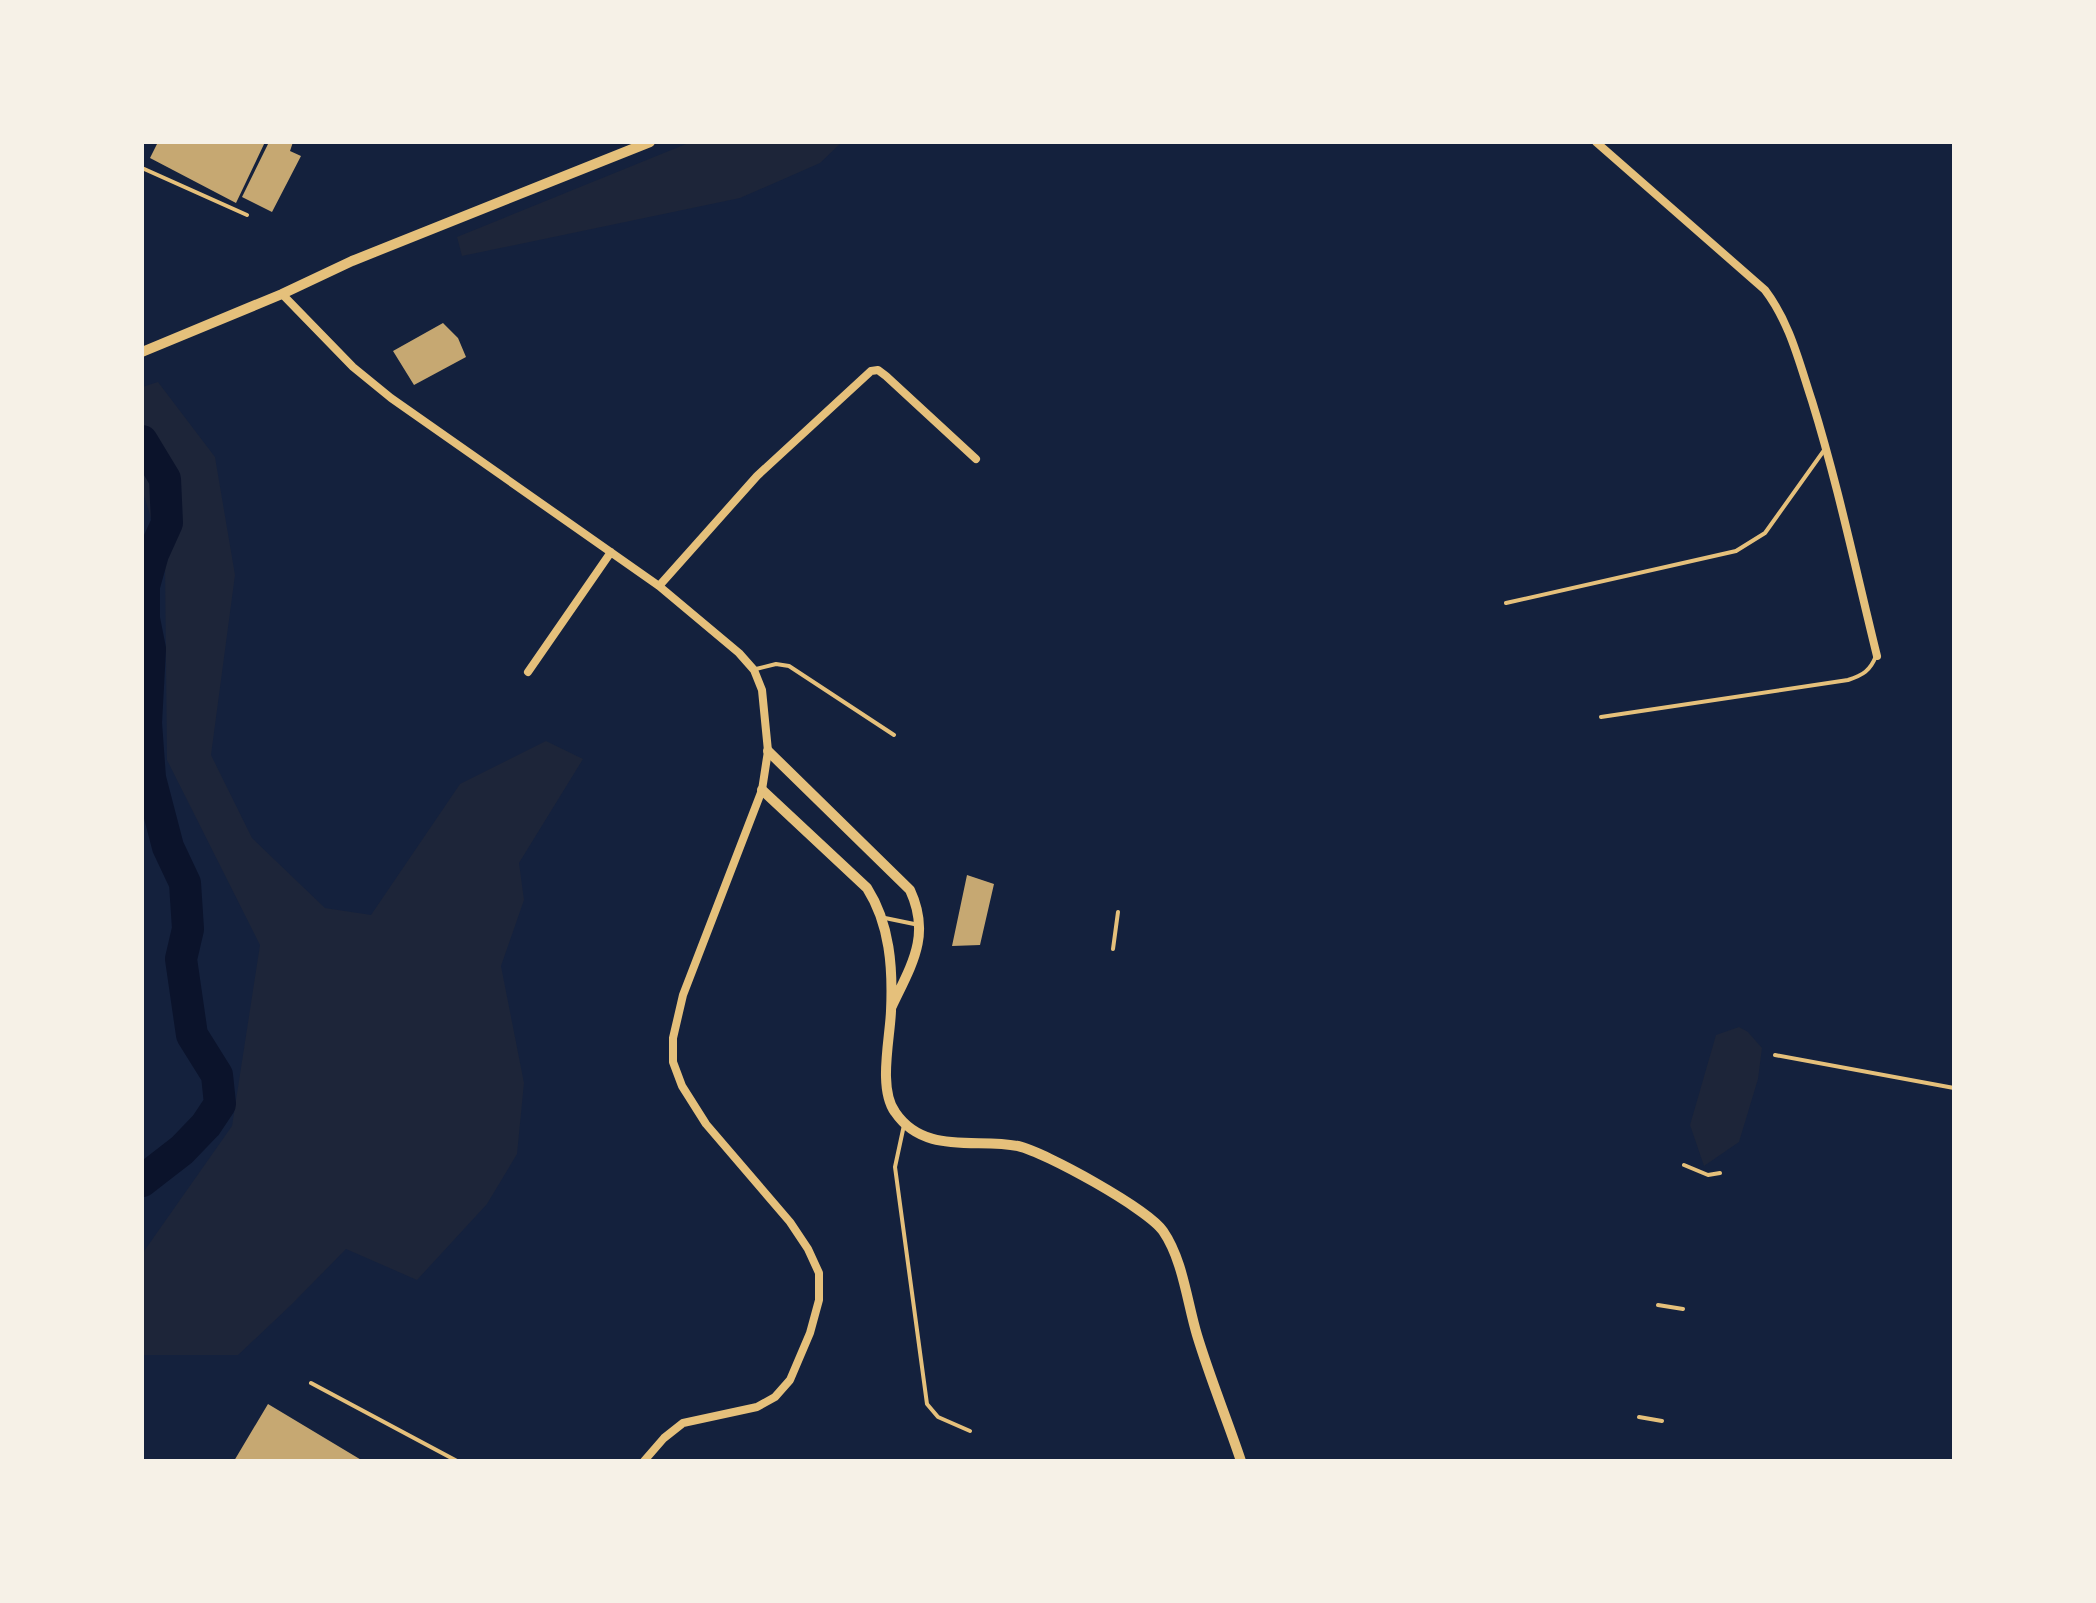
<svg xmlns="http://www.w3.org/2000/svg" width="2096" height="1603" font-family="'Varela Round',sans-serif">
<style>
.green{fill:#1d2539}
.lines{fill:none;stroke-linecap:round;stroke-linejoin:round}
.river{stroke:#0b132b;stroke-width:32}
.building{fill:#c6a872}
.service{stroke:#e5c07b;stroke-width:4}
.minor{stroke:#e5c07b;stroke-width:8}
.tertiary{stroke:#e5c07b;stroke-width:10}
</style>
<rect width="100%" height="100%" fill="#14213d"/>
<path class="green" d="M691,142h151l-22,21 -80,35 -278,58 -5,-19z
M158,382l57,75 20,118 -24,180 41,83 73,70 46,7 89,-131 86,-43 37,18 -64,104 5,37 -23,66 23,117 -7,71 -30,50 -70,76 -71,-31 -54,55 -54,51h-96v-101l90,-128 28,-181 -93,-185 -2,-196 -23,-75v-102z
M1739,1027l9,5 14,16 -4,31 -19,63 -35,24 -14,-41 26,-90z"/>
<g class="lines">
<path class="river" d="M142,441l23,38 2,44 -14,31 -9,32v33l6,30 -4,74 4,55 18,69 17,36 3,46 -7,30 11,76 25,40 3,29 -14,21 -24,25 -40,31"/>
</g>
<path class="building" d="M158,142h107l-29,61 -86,-45z
M269,142h24l-3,9 11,5 -29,56 -30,-15z
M443,323l15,15 8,19 -52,28 -21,-34z
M967,875l27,9 -14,61 -28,1z
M268,1404l95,57h-129z"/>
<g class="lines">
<path class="service" d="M142,168l105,47
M1506,603l230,-52 29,-18 60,-84
M756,669l20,-5 13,2 105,69
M1601,717l247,-37c15,-5 22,-9 28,-24
M885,918l34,7
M1113,949l5,-37
M1775,1055l179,33
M904,1125l-9,42 32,237 11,13 32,14
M1684,1165l24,10 12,-2
M1658,1305l25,4
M311,1383l146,78
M1639,1417l23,4"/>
<path class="minor" d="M1596,142l169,148c25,33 34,72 47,111 26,84 44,170 65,255
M282,294l71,73 38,31 268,188 80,67 15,17 8,20 6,61 -6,39 -79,205 -10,43v24l9,24 24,38 84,98 18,27 11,24v27l-9,33 -20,47 -15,17 -18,10 -74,16 -19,15 -20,23
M659,586l98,-110 114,-105 7,-1 8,6 90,83
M528,672l83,-120"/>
<path class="tertiary" d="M142,352l140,-58 70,-33 298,-119
M768,751l142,139c21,45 2,74 -18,116
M762,790l105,98c23,36 26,80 24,123 -1,28 -13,77 4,101 29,43 80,26 123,34 27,6 130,63 145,85 20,29 24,71 34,104 13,43 30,84 44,126"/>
</g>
<rect width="2096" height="1603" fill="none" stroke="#f6f1e7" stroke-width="288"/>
</svg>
